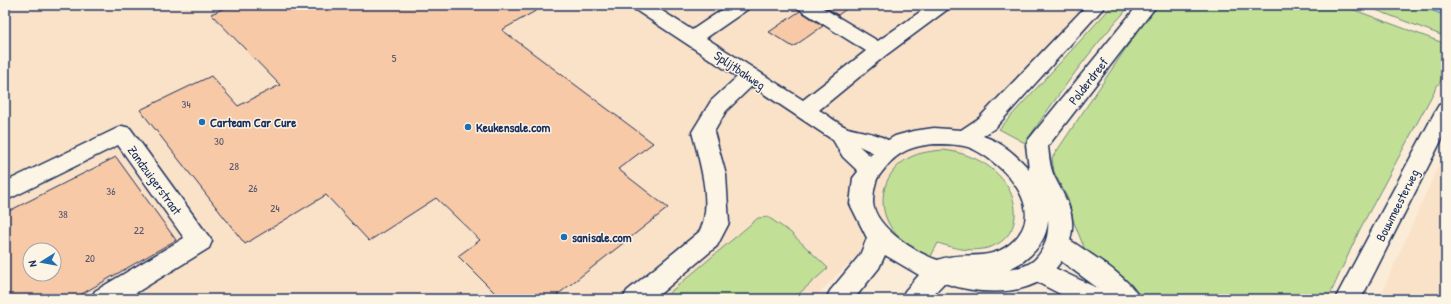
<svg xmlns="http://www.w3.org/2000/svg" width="1451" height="304" font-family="'Patrick Hand',sans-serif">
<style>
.built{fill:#fae2c9;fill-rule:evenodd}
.green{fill:#c2df96;stroke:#6e877a}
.water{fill:#9accf7;stroke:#678dba}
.building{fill:#f7c9a6;stroke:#1b2f5e;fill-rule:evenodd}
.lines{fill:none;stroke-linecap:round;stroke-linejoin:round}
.minor-casing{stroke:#1b2f5e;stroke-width:3}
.major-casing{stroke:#1b2f5e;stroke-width:3}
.minor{fill:#fcf5e5;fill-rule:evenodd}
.major{fill:#fcf5e5;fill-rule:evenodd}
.poi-dot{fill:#1f6fb2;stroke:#fcf5e5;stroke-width:1.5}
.labels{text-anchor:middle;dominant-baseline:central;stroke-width:3;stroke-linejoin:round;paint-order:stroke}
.number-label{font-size:11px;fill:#525670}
.street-label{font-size:13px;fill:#1b2f5e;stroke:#fcf5e5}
.poi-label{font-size:13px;font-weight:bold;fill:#1b2f5e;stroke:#fcf5e5;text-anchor:start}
</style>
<rect width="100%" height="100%" fill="#fbecd8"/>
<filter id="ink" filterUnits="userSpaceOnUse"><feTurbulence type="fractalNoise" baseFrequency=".025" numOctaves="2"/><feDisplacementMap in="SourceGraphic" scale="8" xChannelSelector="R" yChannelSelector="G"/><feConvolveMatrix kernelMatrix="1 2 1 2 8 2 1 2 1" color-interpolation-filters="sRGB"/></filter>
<g filter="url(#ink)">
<path class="built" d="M5,5h1108l-300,294h-808zM30,250h24v24h-24z
M1446,148v151h-67z"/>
<path class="green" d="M1113,5h18c-40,43 -73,90 -106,138l-26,-14z
M1157,5h184l105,39v30l-9,12 -77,143 -32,70h-183l-39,-29 -21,-20 -12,-30 -5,-21 -14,-27 -2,-14 95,-141z
M1363,5h55l28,11v21z
M943,150c98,11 96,129 -5,93l-9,17c-14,-9 -28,-17 -37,-31 -18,-26 -8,-61 21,-73 9,-4 20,-5 30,-6z
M768,217l22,15 38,36 -35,31h-131l96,-81z"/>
<path class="water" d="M1418,5h28v11z"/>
<path class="building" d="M232,5h314l-44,25 151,113 -35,26 50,39 -116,91h-51l-43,-43 22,-16 -44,-42 -67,43 -43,-46 -81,49 -105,-134 71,-34 27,30 42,-21 -69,-71z
M821,5h31l-14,10z
M800,11l23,15 -30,21 -24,-15z
M116,157l60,83 -103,59h-68v-86zM30,250h24v24h-24z"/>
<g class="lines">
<g class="minor-casing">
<path id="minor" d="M631,5h22l39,25 37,-25h22l-3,4 -42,29 97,62 63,-49 -67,-42 -3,-4h22l60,36 52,-36h21l-3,4 -62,46 -67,55c9,5 19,14 29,18 17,5 40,5 50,23l-3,6 -8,2 -28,-13 18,16 3,6 -3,6 -8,2 -8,-2 -18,-17 -10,-17 -81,-54 -26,25 -12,21 12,43 3,48 -12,23 -63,53h-31l4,-8 72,-59c15,-25 0,-73 -7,-100l19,-31 26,-24 -103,-68z
M1446,103v28l-85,168h-26l101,-189 3,-5z
M122,126l8,2 82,113 -3,7 -83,51h-35l4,-8 89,-53 -66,-93 -113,56v-19z
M1058,235l9,3c21,15 61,37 73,61h-31l-4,-4 2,4h-37l-41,-21 -3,-7 3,-7 9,-4 61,29 -50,-37 -3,-7 3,-7z"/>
</g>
<g class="major-casing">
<path id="major" d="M1087,5h19l-111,123 -12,8c19,6 33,19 46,33l-3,-24 3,-6 109,-134h19l-109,141c1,10 2,21 6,30 7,15 17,29 18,45 1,13 -3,25 -8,35 -22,43 -81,40 -120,27l-15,16h-28l4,-8 14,-16 -34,-20 -6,13 -25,31h-28l4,-8 30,-36 7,-17 -17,-34 3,-26 25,-32 17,-10 18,-5 21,-3 27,2 18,-12zM934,144c13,0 27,0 39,5 32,16 77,62 37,95 -23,19 -48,6 -72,16 -21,-6 -63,-33 -65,-57 0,-6 1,-15 3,-21 1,-5 7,-11 10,-15 13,-16 27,-21 48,-23zM1048,219c2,18 -6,41 -24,47 -5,2 -11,2 -16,3 20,-7 40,-27 40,-50z"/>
</g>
<use href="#minor" class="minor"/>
<use href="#major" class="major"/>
</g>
</g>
<g class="poi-dot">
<circle cx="202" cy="122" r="4"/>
<circle cx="468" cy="127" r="4"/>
<circle cx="564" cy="237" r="4"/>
</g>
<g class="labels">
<g class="number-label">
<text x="394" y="58">5</text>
<text x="186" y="104">34</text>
<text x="219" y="141">30</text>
<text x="234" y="166">28</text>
<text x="253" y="188">26</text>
<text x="111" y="191">36</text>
<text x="275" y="208">24</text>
<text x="63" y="214">38</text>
<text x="139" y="230">22</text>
<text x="90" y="258">20</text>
</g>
<g class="street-label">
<text transform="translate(740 70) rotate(34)">Splijtbakweg</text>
<text transform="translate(1088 81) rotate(-52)">Polderdreef</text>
<text transform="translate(155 180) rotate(54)">Zandzuigerstraat</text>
<text transform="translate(1397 205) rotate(-63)">Bouwmeesterweg</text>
</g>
<g class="poi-label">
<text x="210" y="122">Carteam Car Cure</text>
<text x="476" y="127">Keukensale.com</text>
<text x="572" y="237">sanisale.com</text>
</g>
</g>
<rect width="1451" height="304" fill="none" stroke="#fcf5e5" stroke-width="20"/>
<rect x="10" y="10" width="1431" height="284" fill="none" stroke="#1b2f5e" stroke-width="1.5" filter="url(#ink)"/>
<g transform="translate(42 262) rotate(259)"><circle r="19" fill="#fcf5e5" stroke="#a2a6af"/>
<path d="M0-3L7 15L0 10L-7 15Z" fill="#1f6fb2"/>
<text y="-6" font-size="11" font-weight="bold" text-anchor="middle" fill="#1b2f5e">N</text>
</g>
</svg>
